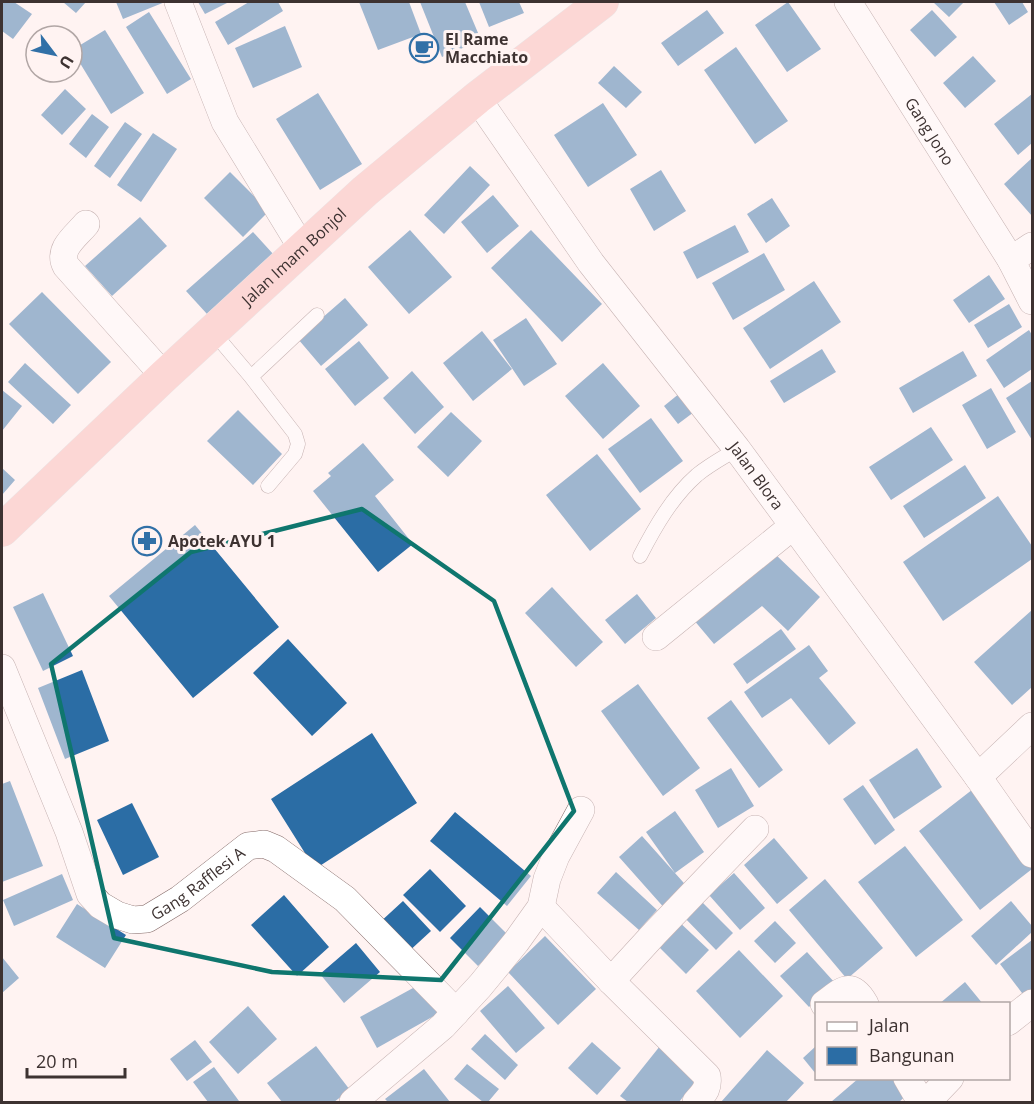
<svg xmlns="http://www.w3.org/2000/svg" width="1034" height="1104" font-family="'Open Sans',sans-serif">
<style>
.building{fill:#2b6da5}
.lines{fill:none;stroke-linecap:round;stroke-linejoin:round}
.lane-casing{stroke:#836967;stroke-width:15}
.street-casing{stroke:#836967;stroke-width:28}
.highway-casing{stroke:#d4d2d2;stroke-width:34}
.lane{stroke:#fff;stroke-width:14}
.street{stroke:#fff;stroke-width:27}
.highway{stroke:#f9b5b1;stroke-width:33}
.marked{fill:none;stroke:#0f766e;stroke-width:4.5;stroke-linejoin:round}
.labels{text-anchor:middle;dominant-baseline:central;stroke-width:6;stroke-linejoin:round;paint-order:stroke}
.poi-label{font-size:16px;font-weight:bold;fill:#3d3231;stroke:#fff3f2;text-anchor:start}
.street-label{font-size:16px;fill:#3d3231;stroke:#fff3f2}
</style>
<rect width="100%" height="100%" fill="#fff3f2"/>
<path class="building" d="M2,2h12l18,12 -19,25 -11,-8z
M63,2h23l-10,11z
M116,2h49l-42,17z
M198,2h31l-24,12z
M249,2h29l5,9 -55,34 -13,-23z
M359,2h50l12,32 -43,16z
M420,2h45l16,38 -39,17z
M479,2h40l5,11 -35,14z
M788,2l33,47 -34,23 -32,-47z
M933,2h31l-15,15z
M994,2h28l6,10 -19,13z
M707,10l17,23 -46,33 -17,-23z
M932,10l25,27 -22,20 -25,-27z
M149,12l42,67 -24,15 -41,-67z
M285,26l17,41 -49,21 -18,-40z
M105,30l39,63 -33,21 -39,-64z
M736,47l52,74 -33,23 -51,-74z
M973,56l23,25 -31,27 -22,-25z
M614,66l28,26 -16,16 -28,-25z
M65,89l21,20 -24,26 -21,-20z
M318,93l44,71 -42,26 -44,-71z
M1032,94v49l-14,12 -24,-31z
M603,103l34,52 -49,32 -34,-52z
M92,114l17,13 -23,31 -17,-14z
M125,122l17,12 -32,44 -16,-12z
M153,133l24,16 -36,53 -24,-17z
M1032,158v58l-28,-32z
M470,166l20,19 -46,49 -20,-19z
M661,170l25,41 -32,20 -24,-42z
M230,172l39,39 -26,26 -39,-39z
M493,195l26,31 -32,27 -26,-31z
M772,198l18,28 -24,17 -19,-29z
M140,217l27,29 -55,50 -27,-30z
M735,225l14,27 -52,27 -14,-27z
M410,230l42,47 -43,37 -41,-47z
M531,230l71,74 -40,38 -71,-74z
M253,232l21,23 -67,59 -21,-23z
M764,253l21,37 -52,30 -21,-37z
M989,275l16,24 -36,24 -16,-23z
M814,281l27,41 -71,47 -27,-41z
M42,292l69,70 -33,32 -69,-70z
M345,298l23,27 -47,41 -23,-27z
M1009,304l13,23 -34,21 -14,-23z
M526,318l31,46 -33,22 -31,-46z
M1029,330l3,5v34l-28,19 -18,-28z
M482,331l30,38 -39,32 -30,-38z
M359,341l30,37 -34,28 -30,-37z
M822,349l14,23 -52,31 -14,-22z
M963,351l14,25 -64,37 -14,-25z
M25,363l46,42 -18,19 -45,-42z
M603,363l37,43 -37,33 -38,-43z
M412,371l32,36 -29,27 -32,-36z
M1032,381v59l-26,-42z
M991,388l25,44 -29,17 -25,-44z
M2,390l20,16 -20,25z
M680,393l14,19 -16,12 -14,-18z
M238,410l44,44 -29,31 -46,-44z
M451,412l31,29 -34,36 -31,-30z
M651,418l32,43 -43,32 -32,-44z
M931,427l22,33 -62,40 -22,-33z
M363,443l31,37 -19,16 38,48 -35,28 -65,-81 18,-15 -3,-3z
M597,454l44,55 -51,42 -44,-56z
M965,465l21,33 -62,40 -21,-32z
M2,468l13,12 -13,15z
M998,496l34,50v13l-89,62 -40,-59z
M195,525l84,102 -86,71 -84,-102z
M775,554l45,43 -32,34 -26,-25 -48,38 -21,-25z
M552,587l51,55 -27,25 -51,-54z
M43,593l30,63 -30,15 -30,-64z
M637,594l19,24 -31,26 -20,-24z
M1032,610v77l-20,18 -38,-43z
M781,629l15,20 -49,35 -14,-20z
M288,639l59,64 -35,33 -59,-63z
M809,645l19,26 -9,7 37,45 -27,22 -38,-47 -29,20 -18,-26z
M82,670l27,71 -44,18 -27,-71z
M638,684l62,84 -37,28 -62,-85z
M731,700l52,70 -24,18 -52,-70z
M372,733l45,70 -102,66 -44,-70z
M917,748l25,39 -48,32 -25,-39z
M731,768l23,38 -36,22 -23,-38z
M10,781l33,85 -41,16v-98z
M863,785l32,45 -20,15 -32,-46z
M977,786l55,71v12l-52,41 -61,-79z
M132,803l27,54 -36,18 -26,-55z
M675,811l29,41 -29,21 -29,-41z
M455,812l76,64 -24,30 -77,-65z
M642,836l49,55 -24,20 -48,-54z
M774,838l34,40 -31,26 -33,-39z
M905,846l58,74 -47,37 -58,-75z
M430,869l36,37 -26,26 -37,-37z
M616,872l41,38 -18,20 -42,-37z
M734,873l31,35 -25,22 -31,-35z
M62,874l11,26 -59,26 -11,-26z
M825,879l58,69 -36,31 -58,-69z
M284,895l45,52 -32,29 -46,-51z
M697,897l36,36 -17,17 -36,-37z
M403,901l28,30 -25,23 -28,-30z
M1011,901l21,25v6l-36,33 -25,-29z
M77,904l49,31 -21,33 -49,-31z
M480,907l29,29 -31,30 -28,-28z
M676,919l33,31 -23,24 -32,-32z
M775,921l21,22 -21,20 -21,-22z
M545,936l51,53 -38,36 -50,-53z
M1032,940v52l-7,5 -25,-33z
M356,943l24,29 -36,31 -24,-29z
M739,950l44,46 -43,42 -44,-47z
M807,952l28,31 -26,24 -29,-31z
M2,957l17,21 -17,15z
M424,982l17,30 -64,36 -17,-31z
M965,982l18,22h-44z
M508,986l37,42 -29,25 -36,-42z
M248,1006l29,33 -39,35 -29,-32z
M485,1034l33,31 -13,15 -34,-31z
M195,1040l17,22 -25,19 -17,-22z
M592,1042l29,26 -24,27 -29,-27z
M316,1046l34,44 -16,12h-52l-15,-19z
M660,1046l39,31 -20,25h-51l-8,-6z
M816,1046v28l-13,-16z
M767,1050l37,33 -18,19h-65z
M467,1064l32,25 -11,13h-5l-29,-23z
M214,1067l25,34 -2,1h-29l-15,-20z
M424,1069l26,33h-62l-3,-3z
M859,1078h37l13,15 -10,9h-68z"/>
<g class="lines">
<g class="lane-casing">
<path id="lane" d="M213,332l38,45 44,57 3,10 -3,10 -27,32
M251,377l66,-62
M640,556c15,-29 32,-59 57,-81 12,-10 27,-18 40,-26"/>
</g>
<g class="street-casing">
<g id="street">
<path d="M178,2l47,120 77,126"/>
<path id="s1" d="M848,2l163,258 21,41"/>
<path id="s2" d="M477,98l114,165 146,186 241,328 54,77"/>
<path d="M86,224c-10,12 -29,25 -20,42l98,110"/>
<path d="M1011,260l21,-14"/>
<path d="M656,637l137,-111"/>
<path id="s3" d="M2,668l67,164 21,62 10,11 17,10 16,5 14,-1 33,-20 68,-53 16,-2 12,5 69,50 111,113"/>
<path d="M978,777l54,-51"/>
<path d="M541,907l70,74 96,95c2,13 -3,17 -11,26"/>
<path d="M611,981l44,-48 100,-104"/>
<path d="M824,1004c18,-13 27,-25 41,0"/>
<path d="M1008,1022l24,-19"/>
<path d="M907,1078l14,24"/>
<path d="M353,1102l90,-76 37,-40 36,-44 25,-35 6,-28 9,-23 25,-46"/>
<path d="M927,1102l23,-24"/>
</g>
</g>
<g class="highway-casing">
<g id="highway">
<path id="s4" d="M2,530l162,-154 201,-185 112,-93 125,-96"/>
</g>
</g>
<use href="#lane" class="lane"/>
<use href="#street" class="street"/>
<use href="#highway" class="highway"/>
</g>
<path d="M0 0H1034V1104H0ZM362,509l132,92 80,210 -133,169 -169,-8 -158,-34 -63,-274 140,-112z" fill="#fff3f2" fill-opacity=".55" fill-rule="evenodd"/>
<path class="marked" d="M362,509l132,92 80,210 -133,169 -169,-8 -158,-34 -63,-274 140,-112z"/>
<defs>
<g id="cafe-ring" transform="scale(1.5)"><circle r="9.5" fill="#fff3f2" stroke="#3170a7" stroke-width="1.5"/><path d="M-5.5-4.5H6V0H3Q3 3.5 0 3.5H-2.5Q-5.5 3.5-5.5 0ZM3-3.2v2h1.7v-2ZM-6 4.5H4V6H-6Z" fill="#3170a7"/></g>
<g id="pharmacy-ring" transform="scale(1.5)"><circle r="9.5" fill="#fff3f2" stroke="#3170a7" stroke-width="1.5"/><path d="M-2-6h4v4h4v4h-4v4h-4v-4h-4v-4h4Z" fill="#3170a7"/></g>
</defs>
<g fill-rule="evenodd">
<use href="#cafe-ring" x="424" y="48"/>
<use href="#pharmacy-ring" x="147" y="541"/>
</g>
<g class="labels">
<g class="poi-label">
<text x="445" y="39">El Rame<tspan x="445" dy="18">Macchiato</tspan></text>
<text x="168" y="541">Apotek AYU 1</text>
</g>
<g class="street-label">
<text stroke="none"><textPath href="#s1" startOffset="153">Gang Jono</textPath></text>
<text stroke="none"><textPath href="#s4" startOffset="400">Jalan Imam Bonjol</textPath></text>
<text stroke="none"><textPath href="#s2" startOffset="470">Jalan Blora</textPath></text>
<text stroke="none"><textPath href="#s3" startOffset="370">Gang Rafflesi A</textPath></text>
</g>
</g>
<rect width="1034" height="1104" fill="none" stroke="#3d3231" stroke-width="6"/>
<rect x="815" y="1002" width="195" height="78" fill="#fff3f2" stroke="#b1a6a5" stroke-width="1.5"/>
<rect x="827" y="1022" width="30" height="9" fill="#ffffff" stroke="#b1a6a5" stroke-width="1.5"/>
<text x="869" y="1032" font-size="18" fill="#3d3231">Jalan</text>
<rect x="827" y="1047" width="30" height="18" fill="#2b6da5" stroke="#b1a6a5" stroke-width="1.5"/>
<text x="869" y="1062" font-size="18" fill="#3d3231">Bangunan</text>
<g transform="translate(54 54) rotate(122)"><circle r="28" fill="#fff3f2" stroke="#b1a6a5" stroke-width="1.5"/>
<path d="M0-4.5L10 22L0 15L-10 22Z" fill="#3170a7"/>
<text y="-9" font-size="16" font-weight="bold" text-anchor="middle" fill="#3d3231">U</text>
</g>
<path d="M27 1068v9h98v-9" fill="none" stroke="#3d3231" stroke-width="3"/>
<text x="36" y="1068" font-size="18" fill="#3d3231" stroke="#fff3f2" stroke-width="4.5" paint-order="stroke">20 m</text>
</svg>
